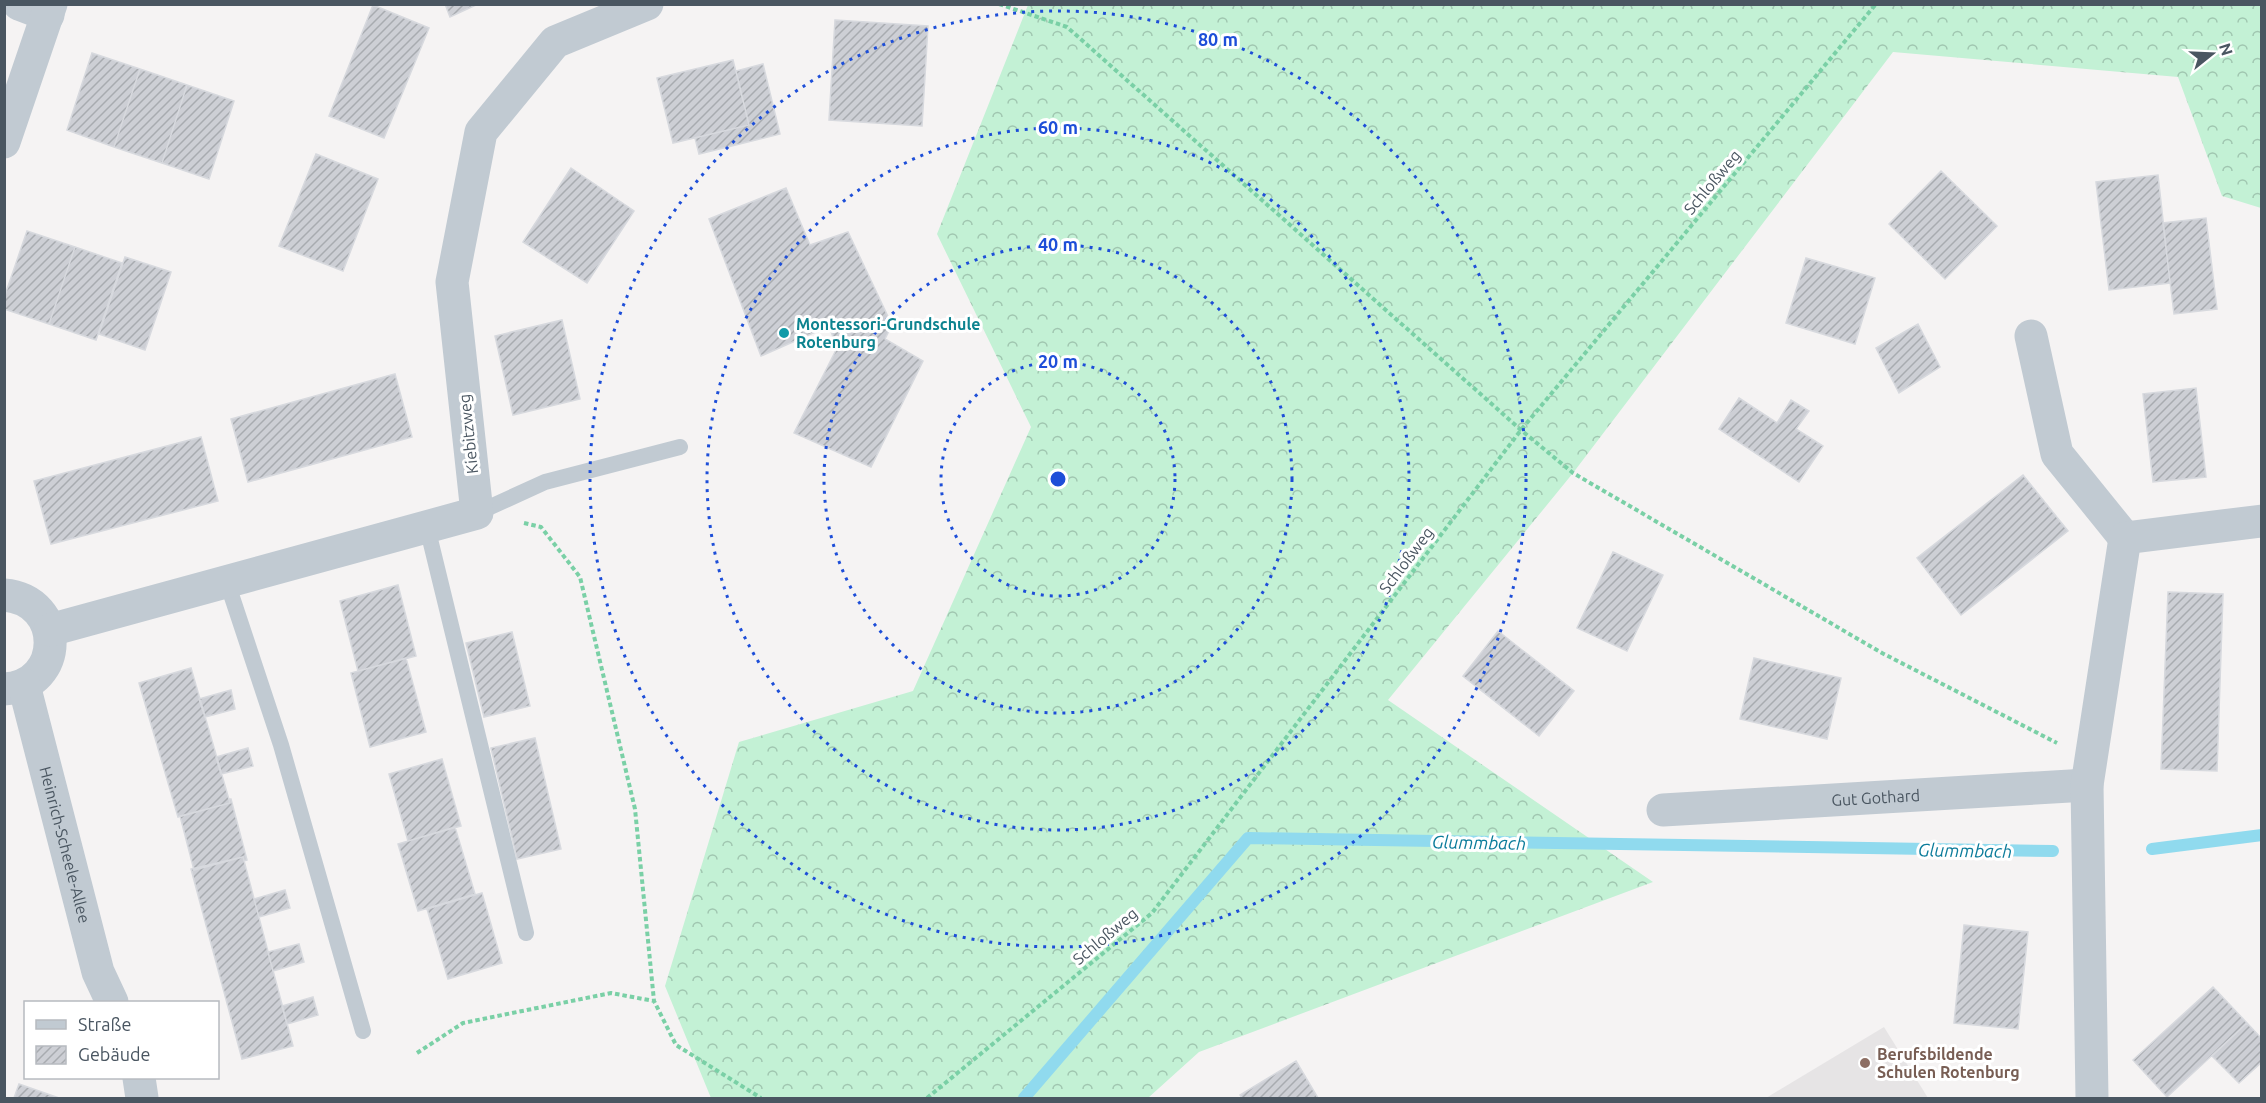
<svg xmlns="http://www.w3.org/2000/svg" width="2266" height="1103" font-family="Ubuntu,sans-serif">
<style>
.education{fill:#e6e4e5}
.forest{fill:url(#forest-crowns)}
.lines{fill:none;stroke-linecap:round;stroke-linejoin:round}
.stream{stroke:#90daee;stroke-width:12}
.building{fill:url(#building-hatch);stroke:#d7d9de;stroke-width:1.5}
.path{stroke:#7ad0a6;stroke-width:4;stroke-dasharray:4.5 3;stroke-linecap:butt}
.service{stroke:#c1cad2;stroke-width:16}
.minor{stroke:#c1cad2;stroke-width:33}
.ring{fill:none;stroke:#1d4ed8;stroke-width:3;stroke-dasharray:3 6}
.culture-dot{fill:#0f9aa8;stroke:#fff;stroke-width:2}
.education-dot{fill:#8d6e63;stroke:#fff;stroke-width:2}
.labels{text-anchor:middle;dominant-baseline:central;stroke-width:6;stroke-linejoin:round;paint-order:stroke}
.street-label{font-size:16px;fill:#4a5661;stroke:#fff}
.culture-label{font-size:16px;font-weight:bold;fill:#0d838f;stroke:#fff;text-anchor:start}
.education-label{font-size:16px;font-weight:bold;fill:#785e54;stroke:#fff;text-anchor:start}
.water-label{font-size:18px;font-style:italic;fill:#0c7c9b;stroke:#fff}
.centre{fill:#1d4ed8;stroke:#fff;stroke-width:3}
.ring-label{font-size:18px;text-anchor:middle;font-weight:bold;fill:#1d4ed8;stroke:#fff;stroke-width:6;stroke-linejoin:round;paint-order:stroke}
</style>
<defs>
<pattern id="forest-crowns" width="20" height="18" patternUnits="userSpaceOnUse" patternTransform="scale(1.5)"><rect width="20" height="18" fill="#c3f1d5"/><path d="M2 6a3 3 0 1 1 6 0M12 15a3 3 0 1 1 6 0" fill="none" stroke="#a0c6b0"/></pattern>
<pattern id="building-hatch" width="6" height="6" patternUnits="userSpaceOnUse" patternTransform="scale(1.5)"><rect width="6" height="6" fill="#cdcfd5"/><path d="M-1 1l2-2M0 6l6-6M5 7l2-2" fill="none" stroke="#a8abb0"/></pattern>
</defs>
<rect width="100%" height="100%" fill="#f5f3f3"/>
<path class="education" d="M1884,1027l44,71h-162z"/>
<path class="forest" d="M1028,5h1233v203l-39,-12 -44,-119 -285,-25 -320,421 -185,227 265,182 -454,170 -51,46h-437l-46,-112 74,-244 174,-51 118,-264 -94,-193z"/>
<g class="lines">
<path class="stream" d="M2152,849l110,-14
M1024,1098l224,-260 805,13"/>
</g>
<path class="building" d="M445,4h33l-28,13z
M373,5l56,23 -45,110 -55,-22z
M835,20l93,6 -6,100 -93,-6z
M92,53l48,16 -26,78 -47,-17z
M733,60l16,65 -76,18 -16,-65z
M763,64l17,70 -81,20 -4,-16 54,-13 -13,-54z
M140,69l47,16 -25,78 -48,-16z
M187,85l47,16 -25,78 -47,-16z
M316,154l62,25 -35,92 -64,-25z
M571,168l63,43 -47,72 -64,-41z
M1941,171l56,55 -52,53 -56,-55z
M2158,175l12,108 -61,7 -13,-108z
M786,188l24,57 38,-13 44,93 -7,14 38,22 -52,106 -77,-34 43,-85 -8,-22 -68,30 -52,-137z
M2206,218l11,91 -43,5 -11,-91z
M27,231l48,16 -26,77 -45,-15v-11z
M75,247l47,16 -26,77 -47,-16z
M125,257l46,15 -26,78 -46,-16z
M1806,258l69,20 -20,66 -69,-21z
M562,320l18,79 -67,16 -18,-79z
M1918,324l22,43 -41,26 -23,-45z
M395,374l17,63 -164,45 -17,-63z
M2196,388l10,89 -53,5 -10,-88z
M1739,398l38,25 14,-23 18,11 -13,18 27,17 -24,36 -80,-53z
M201,437l17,64 -167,43 -17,-63z
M2023,475l45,56 -107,84 -44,-57z
M1613,552l50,23 -36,76 -50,-23z
M398,585l18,71 -58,15 -18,-70z
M2168,592l55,2 -6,177 -56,-2z
M1498,631l76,60 -35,45 -76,-60z
M512,632l18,74 -46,11 -18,-74z
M406,658l20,74 -56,15 -19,-74z
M1754,658l87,20 -14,61 -87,-20z
M191,668l39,135 -52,14 -39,-134z
M231,690l4,19 -30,8 -6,-18z
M535,738l26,111 -44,10 -26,-111z
M248,748l5,18 -32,8 -5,-17z
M442,759l19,67 -53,15 -19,-67z
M229,799h2l16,61 -3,1 -1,-4 -49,13 -14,-54 50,-13z
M455,827l20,67 -57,17 -20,-67z
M243,857l50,189 -51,13 -51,-190z
M285,890l5,18 -31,9 -5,-18z
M482,893l20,70 -54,16 -21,-70z
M1964,925l64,7 -10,97 -64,-6z
M299,944l5,18 -31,9 -5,-19z
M2213,987l34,36 -80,74 -34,-37z
M313,997l5,18 -31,9 -5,-18z
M2247,1023l15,16v23l-23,21 -27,-27z
M1296,1061l22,37h-76l-2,-3z
M19,1084l40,14h-45z"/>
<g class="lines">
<path class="path" d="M999,4l68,23 454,403 52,43 309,180 175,90
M524,523l17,4 39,50 55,232 19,192 22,44 85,53
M417,1053l46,-30 148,-30 43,8
M927,1098l225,-185 369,-483 355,-426"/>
<path class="service" d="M477,513l68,-31 135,-35
M427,527l99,406
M227,582l54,163 82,286"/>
<g class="minor">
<path d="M19,4l29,11"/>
<path d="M4,142l47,-138"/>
<path d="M2031,336l26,118 68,84"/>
<path d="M4,595c62,5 61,91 0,94"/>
<path d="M50,630l427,-117 -25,-231 29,-150 74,-90 92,-38"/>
<path id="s1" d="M24,685l74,287 14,30"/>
<path id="s2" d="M1663,810l424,-25"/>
<path d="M139,1078l3,20"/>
<path d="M2092,1098l-5,-313 38,-247 137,-17"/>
</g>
</g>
<g class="ring">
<circle cx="1058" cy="479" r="117"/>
<circle cx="1058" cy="479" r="234"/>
<circle cx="1058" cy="479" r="351"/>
<circle cx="1058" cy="479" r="468"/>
</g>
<circle class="culture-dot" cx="784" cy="333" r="6"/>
<circle class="education-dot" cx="1865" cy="1063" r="6"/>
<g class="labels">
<g class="street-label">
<text transform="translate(1712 182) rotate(-50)">Schloßweg</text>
<text transform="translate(468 434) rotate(-96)">Kiebitzweg</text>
<text transform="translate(1406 560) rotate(-53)">Schloßweg</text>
<text stroke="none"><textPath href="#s2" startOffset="213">Gut Gothard</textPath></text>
<text stroke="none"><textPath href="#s1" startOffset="165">Heinrich-Scheele-Allee</textPath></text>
<text transform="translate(1105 936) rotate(-40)">Schloßweg</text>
</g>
<g class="culture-label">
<text x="796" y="324">Montessori-Grundschule<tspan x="796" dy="18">Rotenburg</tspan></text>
</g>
<g class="education-label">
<text x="1877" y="1054">Berufsbildende<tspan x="1877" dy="18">Schulen Rotenburg</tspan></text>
</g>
<g class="water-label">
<text transform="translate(1479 842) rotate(1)">Glummbach</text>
<text transform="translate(1965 850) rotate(1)">Glummbach</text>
</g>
</g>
<circle cx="1058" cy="479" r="9" class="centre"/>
<g class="ring-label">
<text x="1218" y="46">80 m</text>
<text x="1058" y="134">60 m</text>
<text x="1058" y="251">40 m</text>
<text x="1058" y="368">20 m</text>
</g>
<rect width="2266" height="1103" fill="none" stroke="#4a5661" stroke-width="12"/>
<rect x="24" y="1001" width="195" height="78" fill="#ffffff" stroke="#b7bbc0" stroke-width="1.5"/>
<rect x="36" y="1020" width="30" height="9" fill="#c1cad2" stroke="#b7bbc0" stroke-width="1.5"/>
<text x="78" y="1031" font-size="18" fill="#4a5661">Straße</text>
<rect x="36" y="1046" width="30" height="18" fill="url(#building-hatch)" stroke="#b7bbc0" stroke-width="1.5"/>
<text x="78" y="1061" font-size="18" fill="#4a5661">Gebäude</text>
<g transform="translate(2212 54) rotate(72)" stroke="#ffffff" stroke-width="4.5" paint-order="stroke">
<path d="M0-4.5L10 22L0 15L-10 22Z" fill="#4a5661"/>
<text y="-9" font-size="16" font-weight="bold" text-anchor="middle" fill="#4a5661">N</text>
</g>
</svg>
